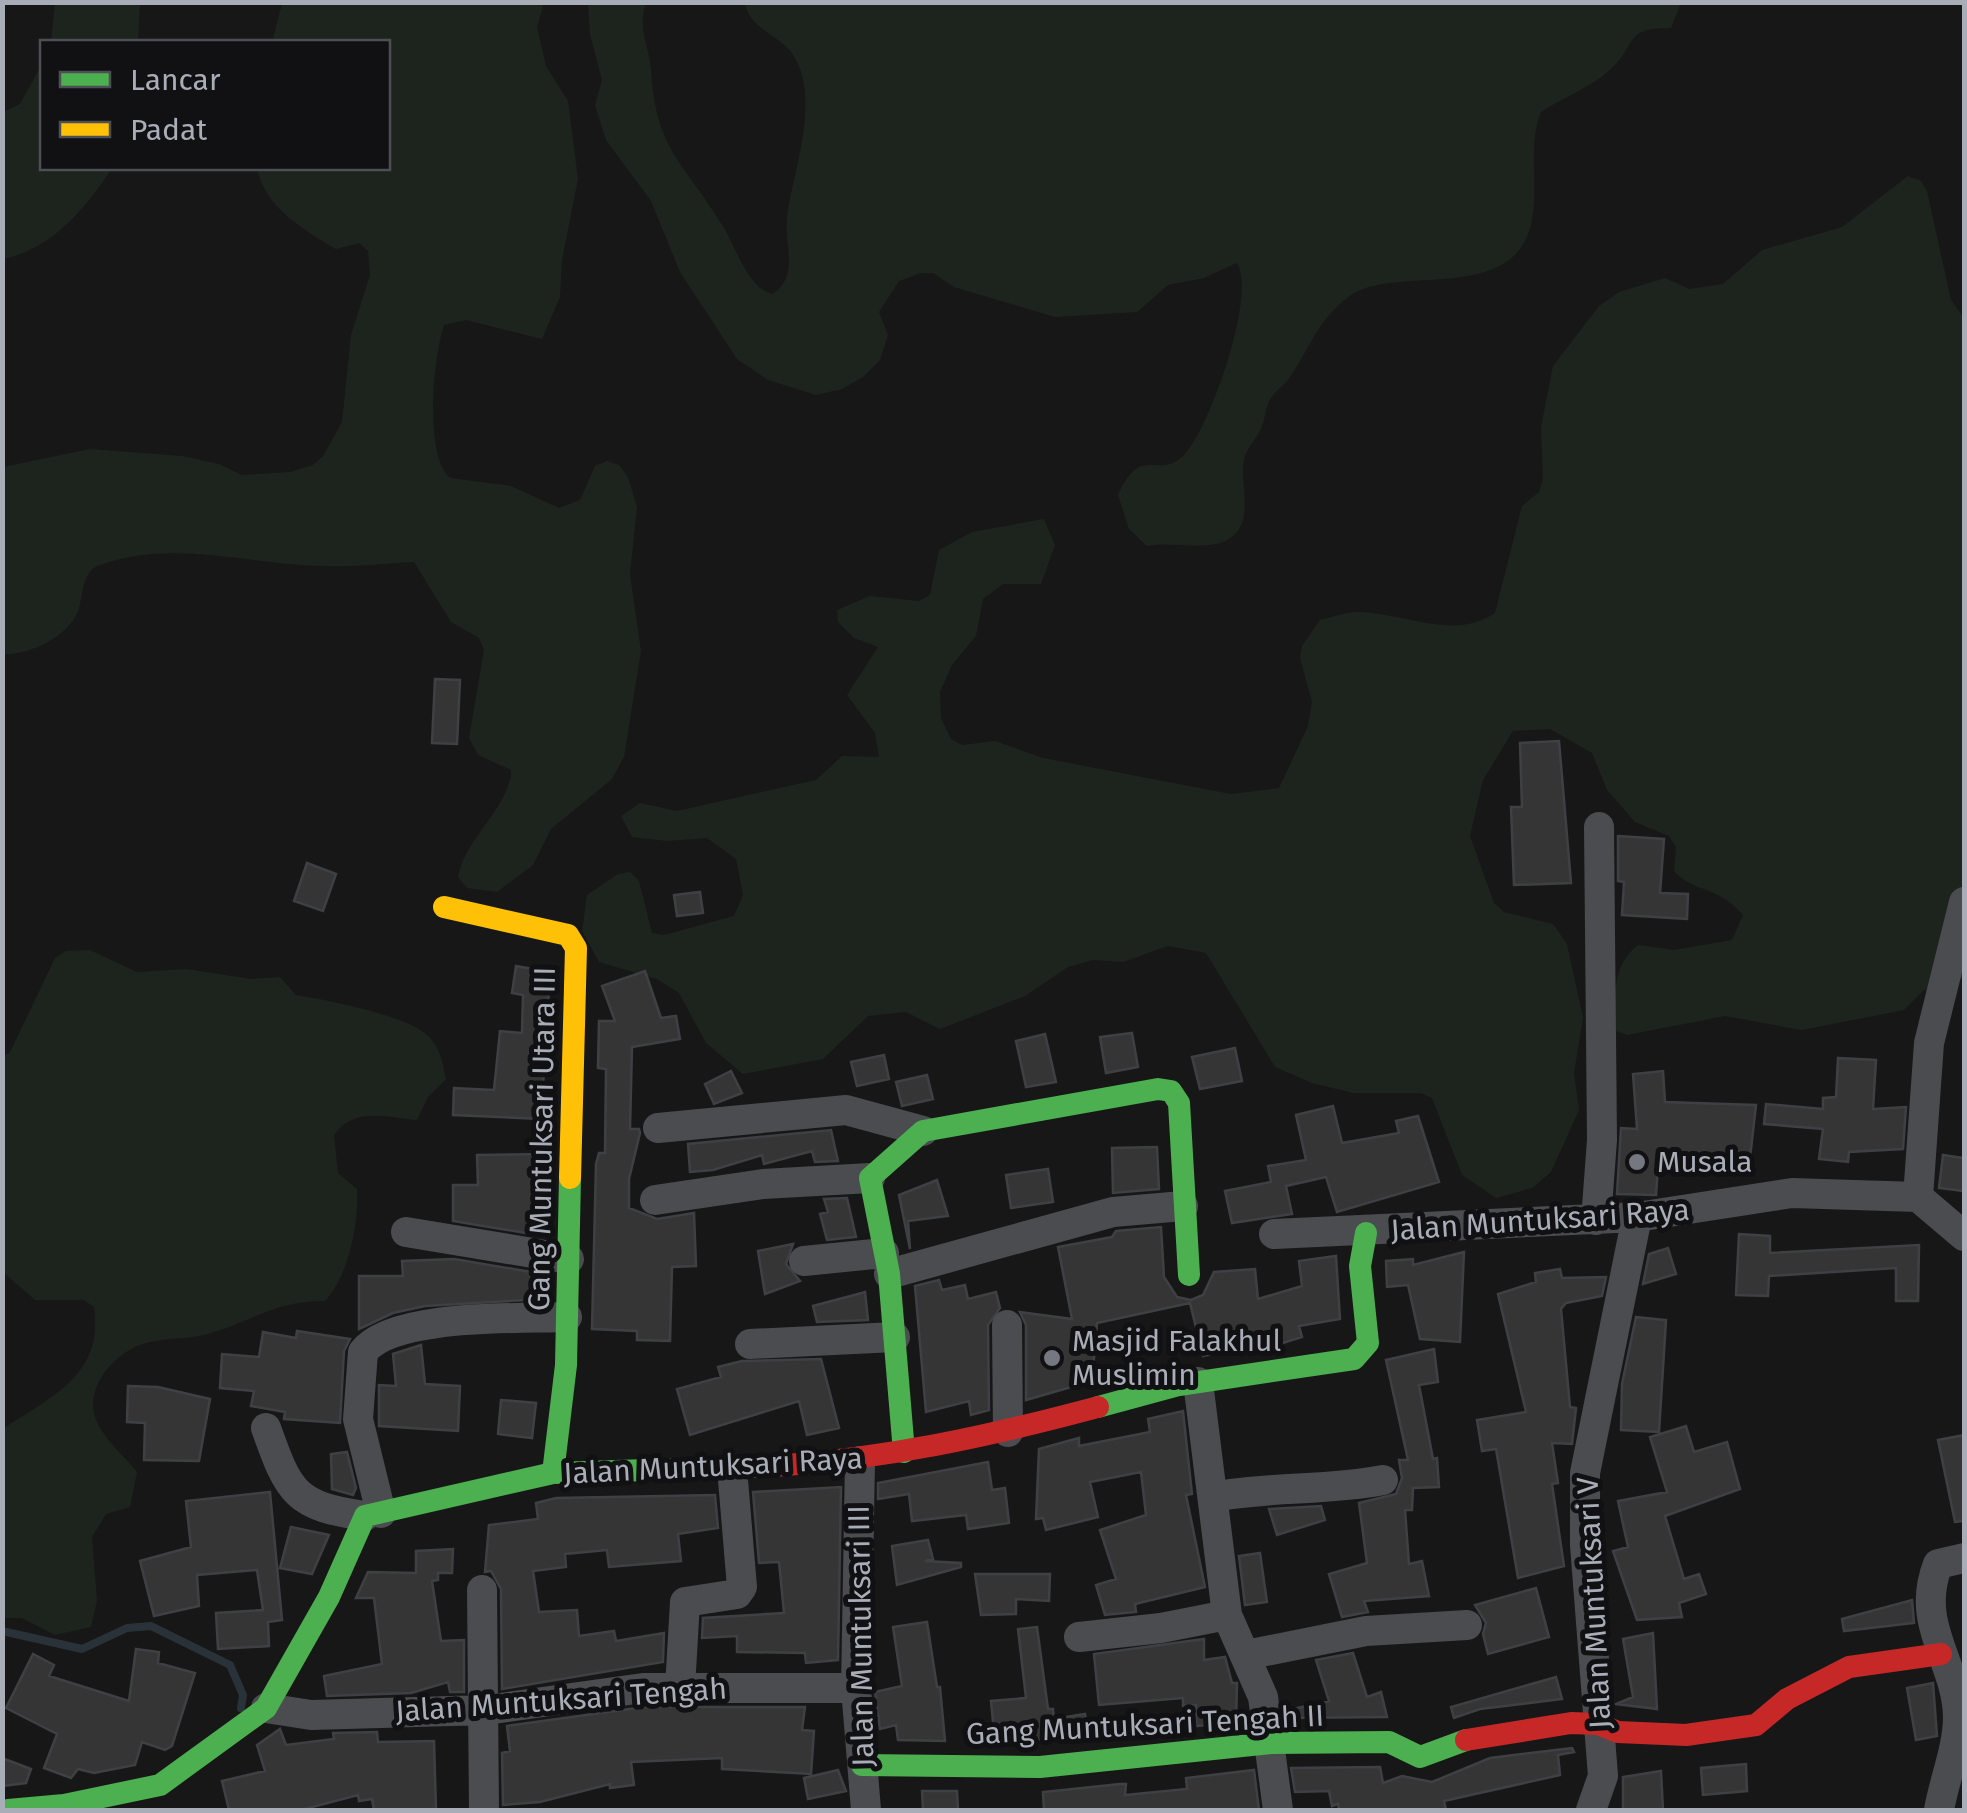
<svg xmlns="http://www.w3.org/2000/svg" width="1967" height="1813" font-family="'Fira Sans',sans-serif">
<style>
.green{fill:#1d241e}
.lines{fill:none;stroke-linecap:round;stroke-linejoin:round}
.stream{stroke:#2a3239;stroke-width:8}
.building{fill:#353536;stroke:#3f4043;stroke-width:2.5}
.street{stroke:#4b4c50;stroke-width:30}
.fast{stroke:#4caf50;stroke-width:22}
.slow{stroke:#ffc107;stroke-width:22}
.jam{stroke:#c62828;stroke-width:22}
.poi-dot{fill:#757880;stroke:#111113;stroke-width:4}
.labels{text-anchor:middle;dominant-baseline:central;stroke-width:10;stroke-linejoin:round;paint-order:stroke}
.street-label{font-size:30px;fill:#a8adb8;stroke:#111113}
.poi-label{font-size:30px;fill:#a8adb8;stroke:#111113;text-anchor:start}
</style>
<rect width="100%" height="100%" fill="#171717"/>
<path class="green" d="M55,3h85l-2,39h-87z
M282,3h262l-7,24 9,39 22,35 10,78 -16,81 -2,37 -18,42 -76,-19 -22,5c-11,33 -20,130 6,153l61,8 48,22 21,-8 15,-34 12,-5 12,4 9,12 9,30 -7,67 11,77 -17,106 -12,22 -61,50 -18,36 -36,27 -30,-4 -9,-11c7,-38 44,-62 53,-101v-6l-33,-15 -9,-17 15,-88 -5,-12 -28,-16 -37,-60c-28,1 -57,5 -85,4 -76,0 -154,-28 -229,-1 -19,6 -16,30 -22,46 -10,26 -50,45 -75,43v-187l87,-18 92,7 37,8 23,11 48,-3 23,-7 10,-9 19,-34 9,-87 19,-60 -2,-24 -9,-8 -23,6c-32,-19 -71,-41 -79,-81h131v-126h-116z
M588,3h58c-9,27 3,41 5,67 5,82 34,93 73,158 13,21 23,59 48,66 28,-17 12,-49 15,-77 6,-47 36,-122 4,-165 -14,-18 -41,-23 -46,-49h936l-10,25c-49,0 -32,15 -60,41 -19,18 -49,29 -70,43 -17,41 5,97 -19,134 -33,51 -132,21 -172,50 -32,22 -41,55 -63,85 -7,8 -15,12 -19,23 -3,7 -3,15 -6,22 -4,12 -16,22 -18,34 -5,24 12,62 -15,79 -22,13 -56,2 -82,7l-18,-17 -11,-34c23,-53 41,-13 67,-41 25,-27 72,-160 52,-191l-33,15 -36,7 -31,27 -82,5 -101,-30 -21,-14h-12l-22,8 -20,31 9,23 -8,25 -17,17 -21,12 -26,6 -48,-15 -31,-21 -57,-87 -29,-71 -45,-61 -11,-35 7,-25 -12,-46z
M42,64v104h70c-25,39 -61,82 -109,91v-147l17,-8z
M1908,176l13,5 6,10 24,109 13,18v661l-19,1 -22,11 -19,19 -102,20 -77,-14 -98,19 -11,-4c-1,-32 -6,-64 22,-86l36,5 58,-10 11,-25c-25,-30 -50,-22 -69,-44l2,-24 -7,-11 -34,-14 -28,-32 -15,-37 -42,-24 -37,2 -30,49 -13,56 24,67 10,9 49,12 14,20 16,74 -9,55 5,37 -28,62 -19,16 -36,10 -34,-23 -30,-77 -11,-5h-67l-42,-10 -37,-16 -69,-114 -38,-7 -45,16 -30,-2 -25,7 -43,29 -85,33 -34,-17 -38,4 -45,43 -80,15 -37,-31 -27,-50 -22,-14 -58,-17 -17,-31 5,-36 31,-21 12,-2 9,9 13,52 12,2 70,-19 9,-21 -7,-36 -29,-21 -40,3 -35,-4 -11,-21 19,-13 37,8 139,-31 26,-24 37,1 -4,-24 -28,-38 31,-48 -24,-9 -16,-16 -1,-12 33,-14 49,5 11,-6 9,-45 33,-18 72,-13 11,26 -14,39h-38l-20,15 -7,37 -24,29 -12,27 1,26 10,21 11,6 33,-4 48,17 188,36 48,-6 29,-62 4,-24 -12,-44 2,-12 18,-26c12,-3 26,-8 39,-8 47,1 94,29 136,1l27,-107 17,-14 4,-13 -2,-52 12,-61 46,-60 20,-14 46,-14 24,11 34,-5 39,-34 80,-23z
M90,950l47,22 50,-3 64,10 29,-2 16,18c30,5 110,20 131,40 13,11 16,29 19,44l-18,18 -11,23c-32,-3 -63,-13 -83,15l4,38 19,16c2,34 -8,86 -32,112 -51,0 -71,20 -117,33 -22,6 -47,3 -68,11 -29,11 -59,47 -42,79 8,17 27,33 39,48l-7,35 -24,7 -14,23 5,64 -6,26 -36,8 -33,-17h-19v-189c49,-33 101,-54 91,-122l-10,-7h-49l-32,-28v-216l7,-4 45,-94 11,-7z"/>
<g class="lines">
<path class="stream" d="M2,1631l80,18 45,-21 24,-2 79,39 13,30 -2,13"/>
</g>
<path class="building" d="M435,679l25,1 -3,64 -25,-1z
M1559,741l12,142 -57,2 -3,-78h11l-2,-64z
M1618,836l46,3 -4,54 28,1 -1,25 -65,-4 2,-33 -6,-1z
M307,863l29,11 -13,37 -29,-10z
M700,892l3,21 -26,3 -3,-21z
M516,966l34,6 -9,147 -88,-4 1,-27 40,2 6,-59 22,2 1,-38 -11,-2z
M645,971l16,47 15,-2 4,23 -48,8 -2,82h9l1,4 -11,46v29l28,11 37,-6 2,53 -24,1 -2,74 -33,-1v-9l-45,-2 4,-165 3,-11h6l1,-84 -8,-1 1,-47h16l-13,-35z
M1132,1033l6,34 -32,6 -6,-36z
M1045,1034l11,48 -30,5 -10,-46z
M1235,1048l7,33 -42,8 -8,-32z
M884,1055l5,24 -32,7 -6,-24z
M1838,1058l38,2 -3,49 33,-2 -3,42 -54,3 -1,10 -29,-3 4,-30 -59,-5 2,-20 57,5v-11l13,-1z
M731,1071l11,22 -28,11 -9,-20z
M1663,1071l2,31 91,3 -6,53 -39,-4v7l-53,6 -2,28 -39,-1 4,-66 16,1 -4,-55z
M927,1075l6,24 -31,7 -6,-24z
M1333,1106l9,37 57,-10 -3,-12 22,-5 21,66 -102,30 -11,-35 -40,9 6,28 -60,9 -7,-32 46,-9 -3,-16 38,-6 -10,-45z
M831,1130l7,31 -23,1 -3,-11 -48,13 -2,-9 -49,15 -23,2 -2,-28z
M1157,1147l2,42 -46,4 -1,-45z
M546,1154l-2,82 -91,-15v-36h25l-1,-30z
M1943,1155l21,3v33l-25,-3z
M1048,1169l5,33 -42,6 -5,-33z
M937,1180l11,36 -40,5 2,28 -11,-54z
M847,1198l9,39 -29,3 -7,-26 8,-2 -4,-13z
M1161,1227l3,50 13,20 14,3 12,-5 11,-23 41,-3 3,30 44,-13 -3,-25 37,-5 4,63 -41,7 3,11 -25,8 -1,-5 -73,16 -13,-53 -93,20 -5,58 -66,19v-75l-6,-13 52,7 -14,-72 54,-10 4,-6z
M1739,1234l31,2v17l149,-8 -1,56h-22v-33l-127,8 -1,20 -32,-1z
M793,1244l-7,20 14,17 -35,13 -7,-43z
M1668,1248l8,26 -33,10 6,-30z
M1464,1252l-4,90 -40,-3 -12,-54 -21,2 -1,-26 27,-2v6z
M454,1259l89,15v25l-118,7 -32,7 -34,16v-53h44l-1,-15z
M1560,1269l2,9 44,-1 -4,19 -36,7 -5,6 9,98 6,1 -4,36 -20,-1 6,40 -6,1 12,82 -46,12 -22,-129 -14,2 -5,-31 49,-8 -28,-118 38,-12 -1,-9z
M939,1280l3,10 23,-5 3,14 28,-7 4,16 -12,17 1,85 -18,5 -2,-14 -43,11 -11,-126z
M865,1292l3,28 -51,2 -4,-16z
M1636,1317l30,3 -7,112 -38,-2 1,-46z
M297,1331l53,8 -6,12 -4,72 -56,-4 1,-7 -34,-6 3,-15 -34,-3 2,-34 37,3 4,-25 33,6z
M421,1345l4,39 35,2 -2,45 -79,-5v-41l17,1 -3,-32z
M1434,1349l4,33 -19,3 14,74 4,-1 2,29 -26,1 -1,22h-7l4,54 13,-3 7,35 -65,5 4,11 -26,5 -13,-43 38,-11 -8,-60 37,-9 6,-16 -3,-18h9l-22,-100z
M821,1359l18,69 -32,7 -8,-34 -109,34 -13,-46 44,-12 -3,-10 24,-6z
M128,1386l30,1 52,12 -11,62 -55,-1 1,-37 -18,-1z
M501,1400l35,3 -4,35 -34,-4z
M1183,1411l9,83 -6,1 19,92 -70,17 1,8 -31,3 -9,-30 20,-6 -16,-49 46,-15 -5,-43 -51,10 8,35 -52,13 -3,-12 -7,1 3,-70 40,-11v8l71,-14 -2,-13z
M1686,1426l8,26 33,-10 13,47 -75,27 19,63 15,-5 7,20 -27,9 3,14 -45,3 -24,-69 15,-4 -10,-46 49,-9 -17,-55z
M1964,1435v86l-9,1 -17,-82z
M347,1452l9,36 -3,7 -21,-6 -1,-35z
M988,1462l4,28 13,-2 4,35 -41,6 -2,-14 -54,6 -3,-27 -31,5v-16z
M841,1487l-3,173 -32,3 -1,-10 -68,-1v-16l-35,2 1,-20 81,-5 -5,-51 -20,1 -6,-71z
M270,1492l12,128 -14,2 1,24 -51,3 -2,-36 47,-3 -6,-40 -60,5 2,31 -45,10 -14,-55 51,-14 -5,-46z
M715,1495l3,33 -40,6 3,27 -72,6 -2,-17 -42,4 1,13 -33,4 6,41 38,-2 2,26 35,-5 2,10 48,-8 -1,29 -161,27 -1,-100 -10,-18 -6,1 4,-47 49,-6 -2,-16 20,-5z
M1321,1506l4,14 -48,15 -8,-26z
M291,1527l38,8 -17,39 -32,-6z
M928,1540l5,19 -8,2 36,2v4l-64,18 -5,-39z
M453,1549l-1,24h-14v7l-6,1 9,60 23,-1v52h-14l-2,-10 -37,11 -84,3 -3,-20 58,-12 -8,-66h-18l12,-26 48,1v-22z
M1260,1553l7,49 -22,3 -6,-49z
M975,1574h75l-1,27 -33,-2v15l-35,1z
M1536,1588l13,49 -61,17 -5,-20 3,-11 -11,-18z
M1912,1600l2,23 -70,8 -2,-12z
M927,1622l10,65h3l5,54 -47,-1 -2,-15 -16,4 -5,-37 27,-6 -9,-59z
M1037,1627l11,82h5l1,10 31,-5 3,23 -93,5 -4,-41 35,-3 -8,-69z
M1653,1633l4,76 -41,-5 17,-7 -10,-58z
M1204,1639v21l21,-3 7,26h5l-1,39 -40,4v-21l-13,1v-8l-84,7 -5,-51z
M136,1649l23,3 -1,11 37,10 -23,73 -7,4 -23,-8 -7,23 -41,8 -16,-4 -7,9 -27,-10 13,-34 -51,-26 27,-54 21,11 -5,11 80,25z
M1353,1653l14,44 14,-5 6,25 -102,1 -1,-7 45,-10 -13,-41z
M1556,1677l6,22 -82,10 -26,9 -3,-11z
M1933,1683l4,53 -21,4 -9,-52z
M644,1707h161l-3,23 12,1 -3,43 -89,-5v-11l-91,4 3,23 -24,3v-4l-70,18 -37,3 -1,-52 8,-2 -3,-25z
M280,1729l6,16 48,-6 -1,-6 44,-1 1,10 56,-1 2,69h-62l-2,-11 -13,2 -1,-6 -57,15h-72l-7,-29 43,-10 -8,-26z
M1572,1748l2,4 -16,3 2,20 -116,26 2,9h-107l-1,-6 -6,2 -3,-15 -34,1 -4,-24 89,-1 3,16 19,-7 30,6 58,-24z
M2,1758l29,11 -5,14 -24,3z
M1746,1764l1,27 -44,4 -2,-27z
M838,1770l8,21 -38,8 -4,-21z
M1254,1770l5,40h-215l-1,-18 77,-8h6l-1,11 62,-6 -1,-11z
M1661,1771l2,39h-40v-33z
M922,1791h35l1,19h-35z"/>
<g class="lines">
<path class="street" d="M658,1128l188,-18 77,21
M1918,1197l11,-154 35,-141
M1918,1197l46,39
M655,1200l108,-16 107,-6
M1596,1220l6,-80 -3,-313
M406,1232l163,27
M1274,1234l363,-17 155,-24 126,4
M804,1261l80,-8
M889,1274l224,-62 70,-6
M1007,1325l1,107
M750,1344l145,-7
M1198,1382l29,233 36,82 15,113
M266,1428c23,65 29,78 99,88
M860,1461l-4,227 10,122
M1213,1497c57,-11 114,-6 170,-17
M381,1513l-23,-94 5,-67c29,-39 157,-33 204,-35
M482,1590l2,220
M1079,1637l82,-9 66,-13
M1246,1655l120,-24 101,-6
M680,1688l5,-86 52,-8 5,-7 -10,-119
M266,1708l45,7 175,-5 157,-22h213
M1591,1810l12,-34 -18,-231v-72l52,-256
M1939,1810c5,-29 19,-63 19,-93 -1,-56 -44,-92 -20,-153l26,-6"/>
<path class="fast" d="M1098,1407l81,-22 175,-26 14,-16 -8,-77 6,-33
M904,1452l-15,-178 -19,-96 53,-47 235,-42 13,2 8,12 10,172
M553,1473l13,-108 4,-187
M862,1765l178,2 231,-24 118,-1 31,15 46,-17
M8,1810l56,-5 96,-20 106,-77 63,-111 36,-81 188,-43 220,-7"/>
<path class="slow" d="M444,907l124,28 8,13 -6,230"/>
<path class="jam" d="M773,1466c112,-7 217,-30 325,-59
M1466,1740l105,-17 27,1 20,8 68,3 70,-10 31,-26 62,-32 92,-13"/>
</g>
<g class="poi-dot">
<circle cx="1637" cy="1162" r="10"/>
<circle cx="1052" cy="1358" r="10"/>
</g>
<g class="labels">
<g class="street-label">
<text transform="translate(542 1139) rotate(-89)">Gang Muntuksari Utara III</text>
<text transform="translate(1540 1220) rotate(-4)">Jalan Muntuksari Raya</text>
<text transform="translate(713 1466) rotate(-3)">Jalan Muntuksari Raya</text>
<text transform="translate(1594 1603) rotate(-93)">Jalan Muntuksari V</text>
<text transform="translate(861 1636) rotate(-91)">Jalan Muntuksari III</text>
<text transform="translate(561 1700) rotate(-4)">Jalan Muntuksari Tengah</text>
<text transform="translate(1145 1725) rotate(-3)">Gang Muntuksari Tengah II</text>
</g>
<g class="poi-label">
<text x="1657" y="1162">Musala</text>
<text x="1072" y="1341">Masjid Falakhul<tspan x="1072" dy="34">Muslimin</tspan></text>
</g>
</g>
<rect width="1967" height="1813" fill="none" stroke="#a8adb8" stroke-width="10"/>
<rect x="40" y="40" width="350" height="130" fill="#111113" stroke="#4d4f55" stroke-width="2.5"/>
<rect x="60" y="72" width="50" height="15" fill="#4caf50" stroke="#4d4f55" stroke-width="2.5"/>
<text x="130" y="90" font-size="30" fill="#a8adb8">Lancar</text>
<rect x="60" y="122" width="50" height="15" fill="#ffc107" stroke="#4d4f55" stroke-width="2.5"/>
<text x="130" y="140" font-size="30" fill="#a8adb8">Padat</text>
</svg>
